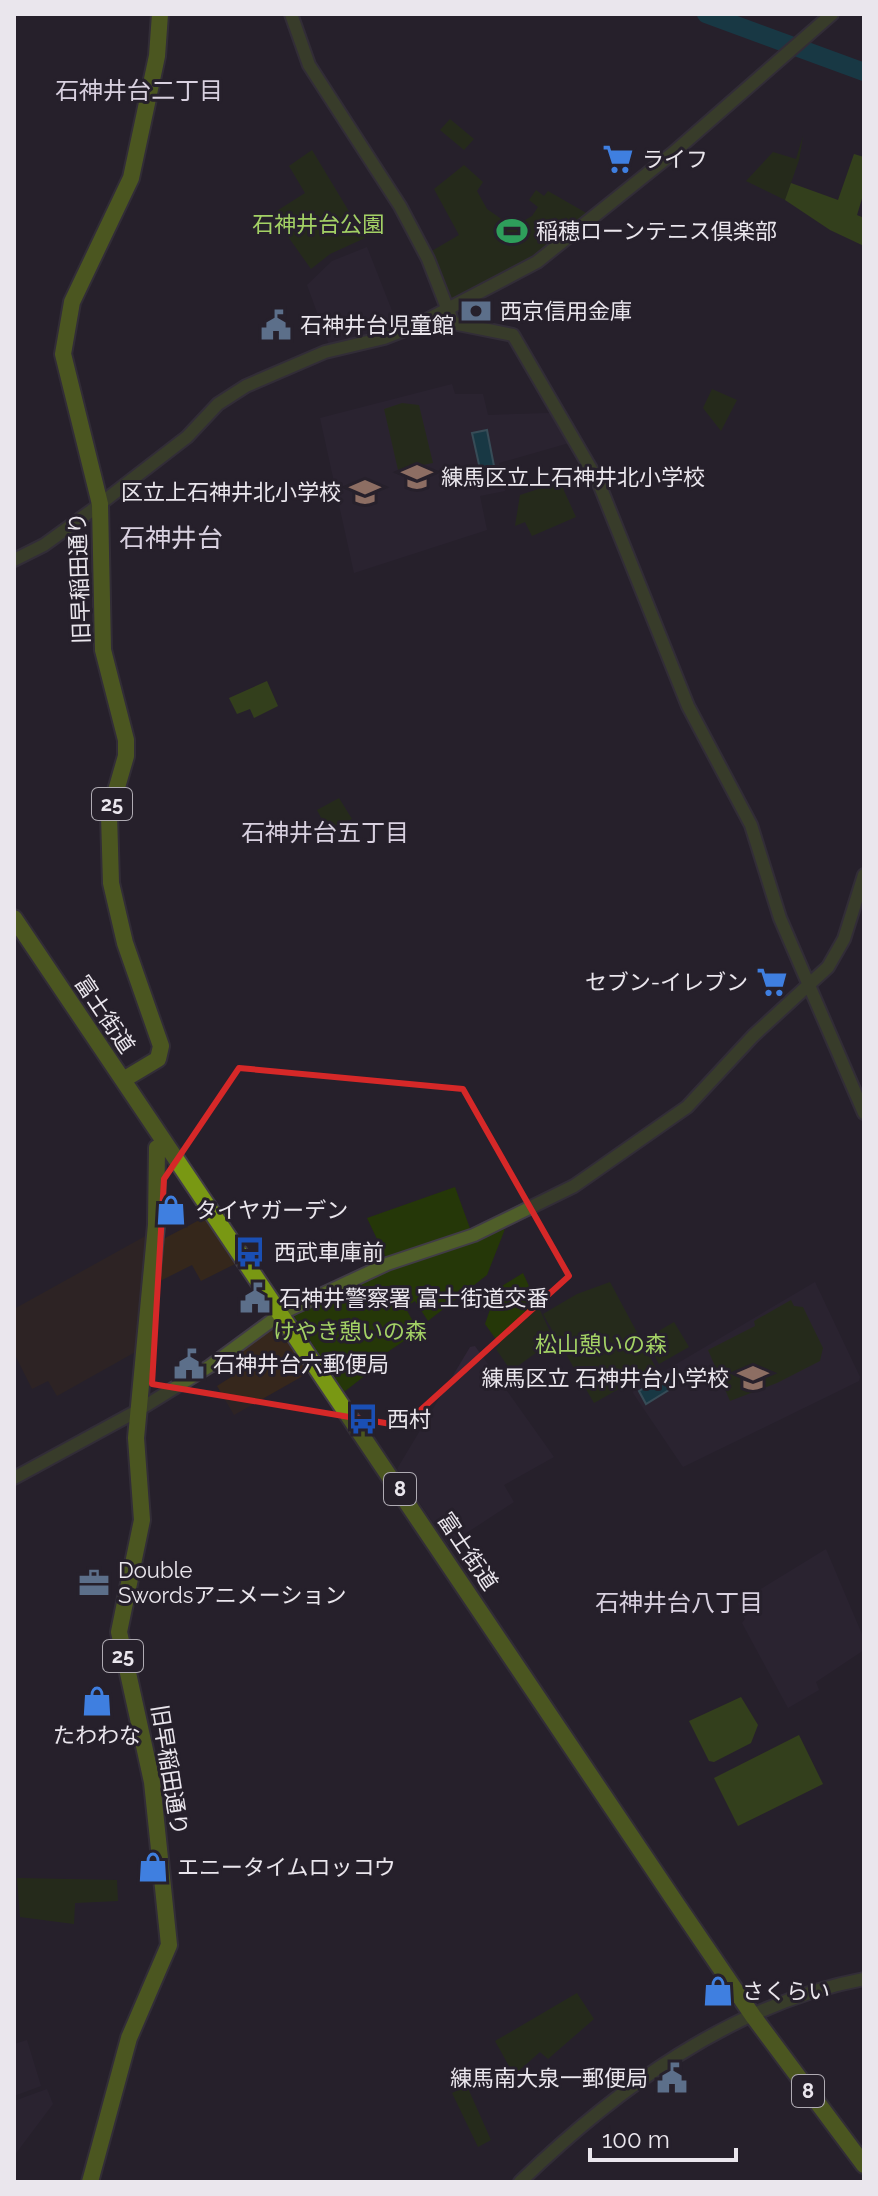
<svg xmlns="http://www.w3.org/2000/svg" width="878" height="2196" font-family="Raleway,'Noto Sans JP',sans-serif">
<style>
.commercial{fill:#36271c}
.industrial{fill:#35271b}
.built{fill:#302637}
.green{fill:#253708}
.forest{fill:#446409}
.water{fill:#085563;stroke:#4c808c;stroke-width:2}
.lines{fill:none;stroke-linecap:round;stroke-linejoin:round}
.river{stroke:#085563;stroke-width:18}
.minor-casing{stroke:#413c46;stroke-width:16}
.major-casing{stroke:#413c46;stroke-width:20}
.minor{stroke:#4f5e29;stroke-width:12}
.major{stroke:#799813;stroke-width:16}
.marked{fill:none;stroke:#d62828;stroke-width:6;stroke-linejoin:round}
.labels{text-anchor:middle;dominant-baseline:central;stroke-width:6;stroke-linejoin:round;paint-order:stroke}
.shield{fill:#26202b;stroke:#afabb3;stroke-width:2}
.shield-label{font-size:20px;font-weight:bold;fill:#eae6ed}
.poi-label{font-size:22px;fill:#eae6ed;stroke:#26202b;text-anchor:start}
.park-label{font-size:22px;fill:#a3d165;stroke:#26202b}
.street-label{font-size:22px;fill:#eae6ed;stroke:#26202b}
.neighbourhood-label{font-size:24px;fill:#d8d0df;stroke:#26202b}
.quarter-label{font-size:26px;fill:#d8d0df;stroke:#26202b}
</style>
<rect width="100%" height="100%" fill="#26202b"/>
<path class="commercial" d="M275,1327h6l29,45 -76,43 -17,-29 22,-14 -9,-13z"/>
<path class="industrial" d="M205,1217l32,46 -36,18 -9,-16 -46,23 -7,62 -82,46 -9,-15 -16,8 -18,-36v-44l135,-75 1,12z"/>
<path class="built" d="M367,247l31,79 -69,19 -22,-60 25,-24z
M452,384l3,10h28l5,21 62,-2 19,30 -70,20 6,28 -25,5 7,34 -133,43 -34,-155z
M815,1282l45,95 -1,4 -176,86 -50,-74 1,-4z
M475,1346l79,111 -50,28 10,17 -66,43 -51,-76 73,-122z
M826,1549l38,90v11l-48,32 3,8 -31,18 -46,-85 3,-4 -7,-16z
M27,2040l14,46 -27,10v-52z
M47,2089l6,15 -39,52v-55z"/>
<path class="green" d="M450,119l24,20 -10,11 -24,-20z
M803,136l-4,24 -14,40 -39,-19 27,-29 23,7z
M312,150l53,88 -35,16 -19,15 -39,-55 33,-21 -16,-27z
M464,165l19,17 -6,9 10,18 26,18 19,-11 6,-9 -9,-7 7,-10 8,6 4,-5 40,23 -61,46 -76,41 -21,-49 29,-17 -25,-46z
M712,389l25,11 -16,31 -18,-23z
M402,403l17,2 14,58 -35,7 -14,-61z
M560,482l16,35 -44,19 -7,-14 -10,4 5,-31z
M339,798l13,21 -25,10 -10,-19z
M455,1187l16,44 -84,29 -20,-42z
M505,1229l-18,46 -59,46 -13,-20 -10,6 10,18 -2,10 -36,24 -1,8 -32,25 -50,-76 88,-44z
M523,1273l28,61 -3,10 -37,27 -15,-22 4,-4 -15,-21 12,-35z
M610,1282l46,86 -62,35 -51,-89 34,-20z
M791,1300l3,6 9,1 20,41 -3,13 -43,22 -47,18 -22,-51 47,-24 -1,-5z
M674,1322l15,25 -30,17 -14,-25z
M17,1878l100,2 1,21 -43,2 -1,21 -54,-7z
M577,1993l17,26 -46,40 -8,-7 -26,23 -19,-34z
M467,2086l24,54 -13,7 -26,-54z"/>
<path class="forest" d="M854,154l10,3v35l-7,23 7,3v28l-34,-16 -45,-30 6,-17 47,17z
M267,681l11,25 -24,12 -4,-9 -13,5 -8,-16z
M741,1697l17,28 -7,18 -37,19 -5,-1 -20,-40z
M799,1735l24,49 -85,42 -24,-48z"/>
<path class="water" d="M487,430l7,36 -14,3 -8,-36z
M670,1372l7,13 -31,19 -7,-13z"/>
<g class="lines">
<path class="river" d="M706,14l158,58"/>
<g class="minor-casing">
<path id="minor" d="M291,14l18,51 91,141 28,53 25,64 60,12 85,146 90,225 63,119 29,93 84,195
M14,560l30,-15 47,-34 96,-74 31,-33 28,-18 79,-34 59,-14 31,-12 122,-64 136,-109 159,-139
M14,1478l123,-67 73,-45 72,-53 105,-49 87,-29 100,-49 113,-79 66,-71 75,-69 16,-28 20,-64
M520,2182c95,-92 211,-178 344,-203"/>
</g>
<g class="major-casing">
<path id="major" d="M14,918l662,985 77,113 111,149
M123,1080l35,-21 3,-13 -36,-103 -14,-60 -2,-68 17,-59v-16l-23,-90 -3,-146 -37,-150 9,-52 59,-124 26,-122 3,-42
M90,2182l39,-144 40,-93 -17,-163 -33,-150 23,-112 -6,-82 20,-213 1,-77 8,-5"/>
</g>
<use href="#minor" class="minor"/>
<use href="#major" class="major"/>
</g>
<path d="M0 0H878V2196H0ZM239,1068l224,21 106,187 -166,150 -251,-42 12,-205z" fill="#26202b" fill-opacity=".55" fill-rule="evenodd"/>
<path class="marked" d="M239,1068l224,21 106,187 -166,150 -251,-42 12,-205z"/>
<defs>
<g id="supermarket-bare" transform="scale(2.4)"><path d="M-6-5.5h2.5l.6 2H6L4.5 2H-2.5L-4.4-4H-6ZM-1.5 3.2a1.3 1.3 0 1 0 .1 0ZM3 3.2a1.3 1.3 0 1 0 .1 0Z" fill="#3f7fe0" stroke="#26202b" stroke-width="2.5" paint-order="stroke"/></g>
<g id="stadium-bare" transform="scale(2.4)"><path d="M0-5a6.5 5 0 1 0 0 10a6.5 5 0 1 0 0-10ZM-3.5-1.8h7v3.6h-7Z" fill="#2e9e5b" stroke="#26202b" stroke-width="2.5" paint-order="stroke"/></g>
<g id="bank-bare" transform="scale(2.4)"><path d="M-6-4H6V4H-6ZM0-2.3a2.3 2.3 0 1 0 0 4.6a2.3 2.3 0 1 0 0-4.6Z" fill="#5c6f8a" stroke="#26202b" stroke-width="2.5" paint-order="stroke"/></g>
<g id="civic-bare" transform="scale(2.4)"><path d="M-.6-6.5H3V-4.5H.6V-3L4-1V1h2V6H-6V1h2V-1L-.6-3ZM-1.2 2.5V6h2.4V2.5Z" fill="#5c6f8a" stroke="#26202b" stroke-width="2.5" paint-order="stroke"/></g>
<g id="school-bare" transform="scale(2.4)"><path d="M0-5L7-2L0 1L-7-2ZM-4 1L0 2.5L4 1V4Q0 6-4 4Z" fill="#8d6e63" stroke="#26202b" stroke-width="2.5" paint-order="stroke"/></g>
<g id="shop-bare" transform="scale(2.4)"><path d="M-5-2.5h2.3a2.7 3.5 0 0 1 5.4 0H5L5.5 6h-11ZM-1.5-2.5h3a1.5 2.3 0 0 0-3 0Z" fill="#3f7fe0" stroke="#26202b" stroke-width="2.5" paint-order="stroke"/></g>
<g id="bus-bare" transform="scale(2.4)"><path d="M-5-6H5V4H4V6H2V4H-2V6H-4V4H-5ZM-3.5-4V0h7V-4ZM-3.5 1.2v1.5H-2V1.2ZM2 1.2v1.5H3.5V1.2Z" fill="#1a4fb4" stroke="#26202b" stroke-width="2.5" paint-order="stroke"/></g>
<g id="office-bare" transform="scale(2.4)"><path d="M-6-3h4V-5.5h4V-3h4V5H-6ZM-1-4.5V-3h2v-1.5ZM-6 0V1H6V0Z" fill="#5c6f8a" stroke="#26202b" stroke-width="2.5" paint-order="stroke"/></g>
</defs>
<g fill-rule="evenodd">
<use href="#supermarket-bare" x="618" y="159"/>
<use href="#stadium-bare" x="512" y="231"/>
<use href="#bank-bare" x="476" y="311"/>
<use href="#civic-bare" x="276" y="325"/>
<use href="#school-bare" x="417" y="477"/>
<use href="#school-bare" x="365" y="492"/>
<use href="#supermarket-bare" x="772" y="982"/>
<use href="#shop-bare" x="171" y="1210"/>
<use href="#bus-bare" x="250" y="1252"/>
<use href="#civic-bare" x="255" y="1298"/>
<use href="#civic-bare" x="189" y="1364"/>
<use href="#school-bare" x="753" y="1378"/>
<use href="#bus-bare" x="363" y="1419"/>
<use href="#office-bare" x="94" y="1583"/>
<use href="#shop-bare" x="97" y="1701"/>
<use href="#shop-bare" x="153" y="1867"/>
<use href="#shop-bare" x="718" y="1991"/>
<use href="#civic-bare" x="672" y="2078"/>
</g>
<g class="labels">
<g class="shield">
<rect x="92" y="788" width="40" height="32" rx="6"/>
<rect x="384" y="1473" width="32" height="32" rx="6"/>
<rect x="103" y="1640" width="40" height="32" rx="6"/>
<rect x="792" y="2075" width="32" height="32" rx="6"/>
</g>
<g class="shield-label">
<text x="112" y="804">25</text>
<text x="400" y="1489">8</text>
<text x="123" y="1656">25</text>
<text x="808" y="2091">8</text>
</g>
<g class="poi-label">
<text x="642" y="159">ライフ</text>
<text x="536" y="231">稲穂ローンテニス倶楽部</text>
<text x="500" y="311">西京信用金庫</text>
<text x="300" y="325">石神井台児童館</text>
<text x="441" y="477">練馬区立上石神井北小学校</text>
<text x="341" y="492" text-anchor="end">区立上石神井北小学校</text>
<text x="748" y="982" text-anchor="end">セブン-イレブン</text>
<text x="195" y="1210">タイヤガーデン</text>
<text x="274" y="1252">西武車庫前</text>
<text x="279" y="1298">石神井警察署 富士街道交番</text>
<text x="213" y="1364">石神井台六郵便局</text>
<text x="729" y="1378" text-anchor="end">練馬区立 石神井台小学校</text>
<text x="387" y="1419">西村</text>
<text x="118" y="1570">Double<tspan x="118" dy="25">Swordsアニメーション</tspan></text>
<text x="97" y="1735" text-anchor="middle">たわわな</text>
<text x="177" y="1867">エニータイムロッコウ</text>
<text x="742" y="1991">さくらい</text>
<text x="648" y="2078" text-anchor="end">練馬南大泉一郵便局</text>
</g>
<g class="park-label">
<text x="318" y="224">石神井台公園</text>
<text x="350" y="1331">けやき憩いの森</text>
<text x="601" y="1344">松山憩いの森</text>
</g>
<g class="street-label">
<text transform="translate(79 578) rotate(-92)">旧早稲田通り</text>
<text transform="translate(105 1014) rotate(56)">富士街道</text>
<text transform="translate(468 1551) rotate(56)">富士街道</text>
<text transform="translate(170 1770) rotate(81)">旧早稲田通り</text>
</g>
<g class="neighbourhood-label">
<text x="139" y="90">石神井台二丁目</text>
<text x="325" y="832">石神井台五丁目</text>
<text x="679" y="1602">石神井台八丁目</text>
</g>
<g class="quarter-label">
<text x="171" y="538">石神井台</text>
</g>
</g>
<rect width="878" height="2196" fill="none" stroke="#eae6ed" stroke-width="32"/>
<path d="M590 2148v12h146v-12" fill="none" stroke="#eae6ed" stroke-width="4"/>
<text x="602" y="2148" font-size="24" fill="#eae6ed" stroke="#26202b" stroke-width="6" paint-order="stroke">100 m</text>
</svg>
